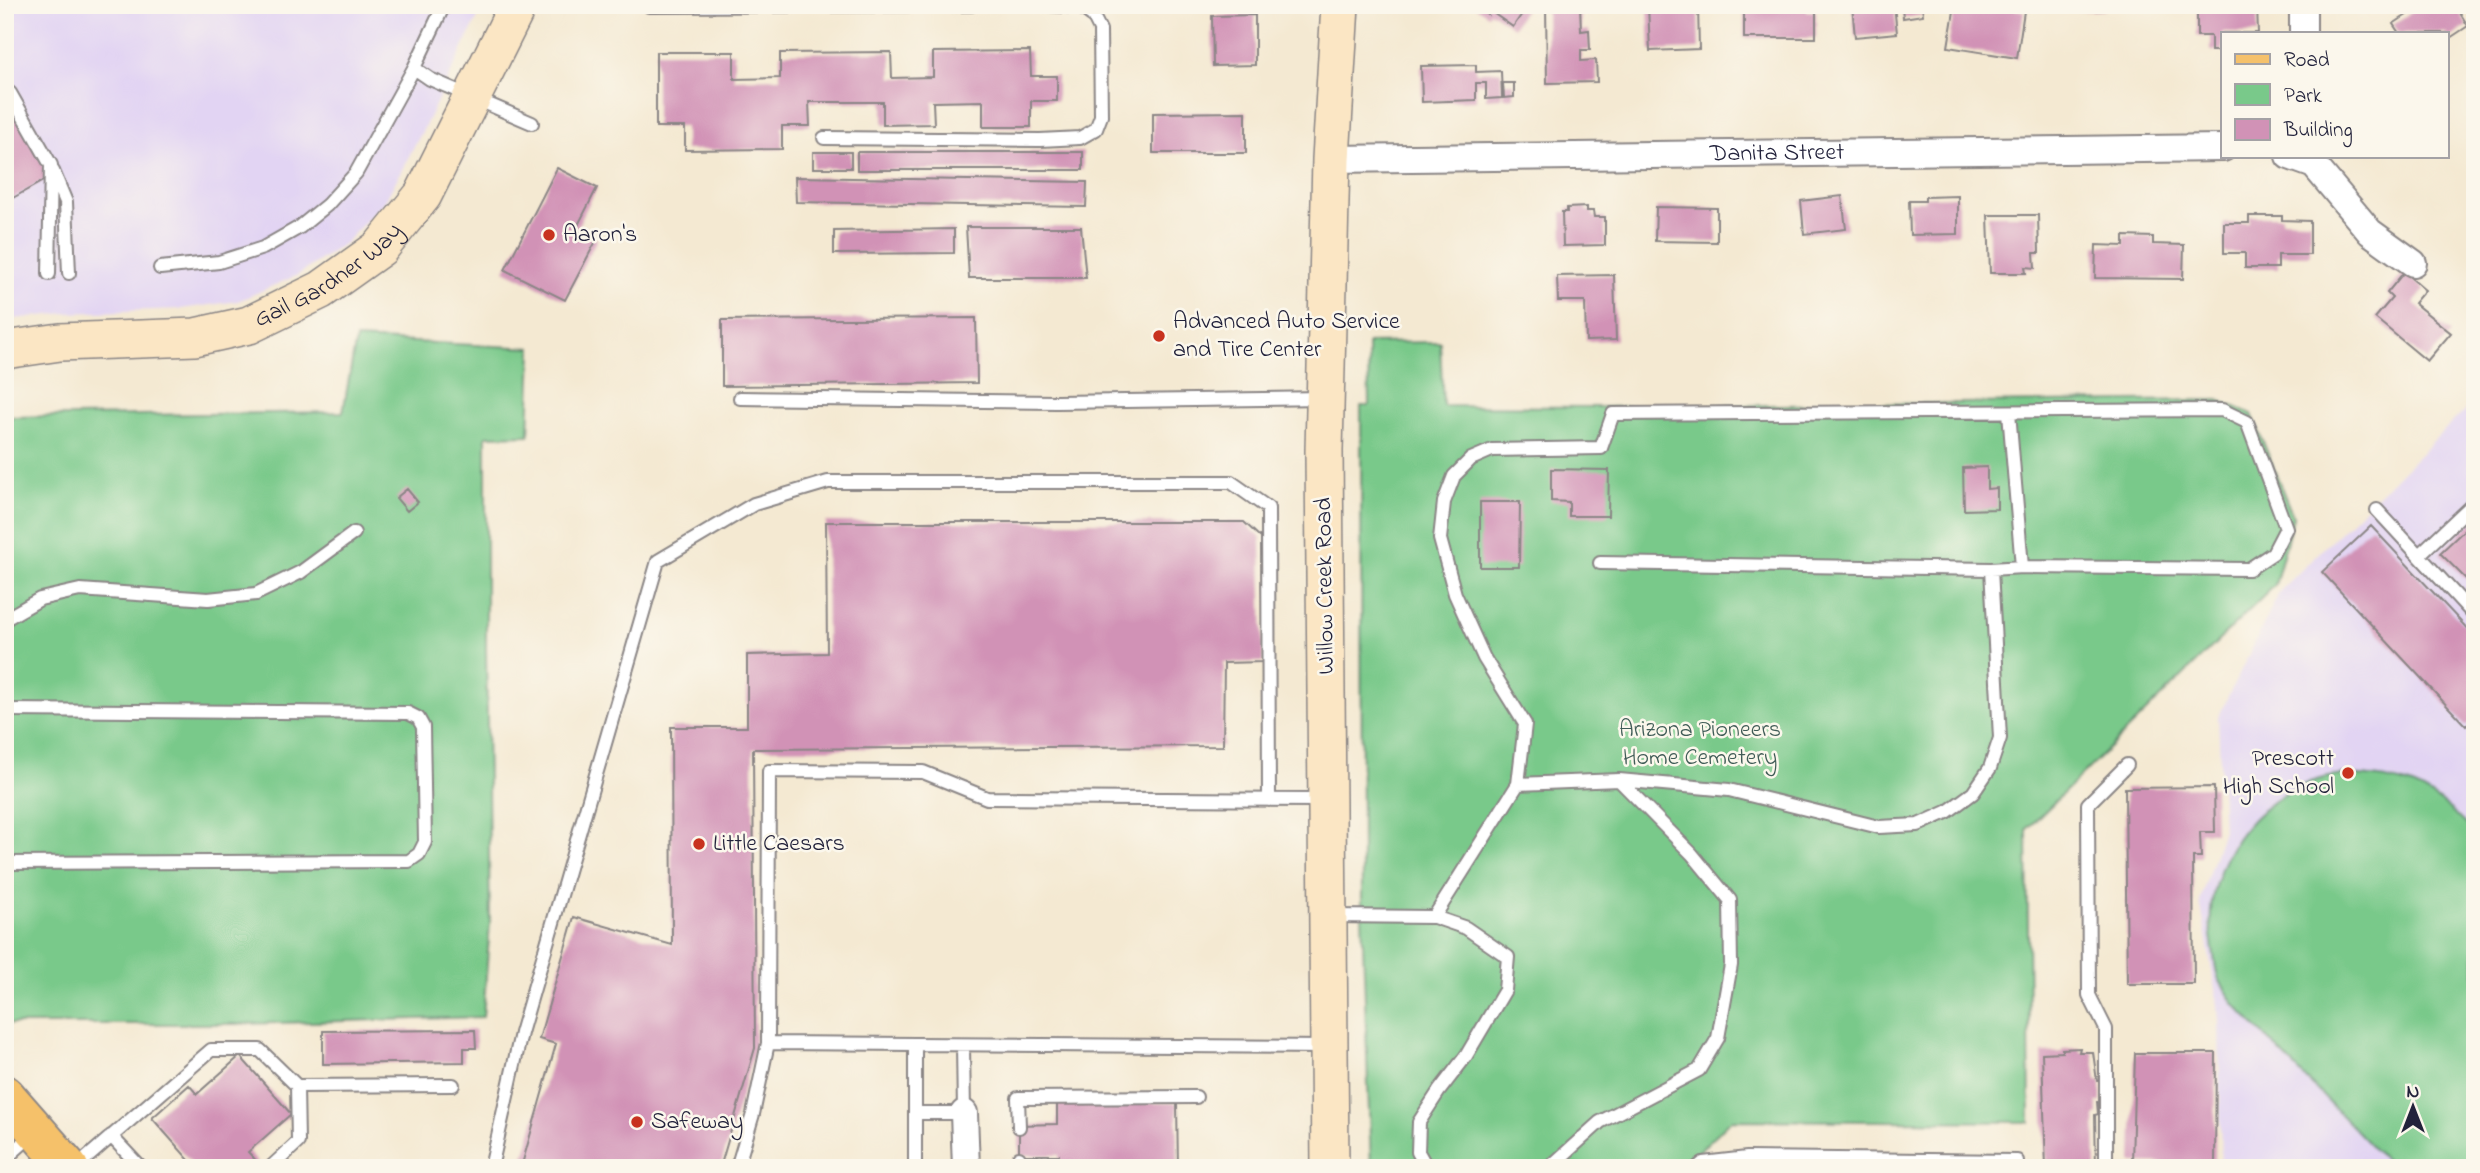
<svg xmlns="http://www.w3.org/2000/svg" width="2480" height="1173" font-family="'Indie Flower',sans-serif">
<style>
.built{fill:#e2d4f3}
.green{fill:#79c98a;stroke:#4e7662;stroke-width:2}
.building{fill:#d192b6}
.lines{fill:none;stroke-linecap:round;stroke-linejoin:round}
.lane-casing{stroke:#8b8686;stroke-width:16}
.street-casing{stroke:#8b8686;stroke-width:30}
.secondary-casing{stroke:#8b8686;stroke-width:40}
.primary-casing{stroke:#8b8686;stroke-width:42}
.lane{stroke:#fff;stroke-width:12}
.street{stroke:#fff;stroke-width:26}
.secondary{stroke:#fbe6c4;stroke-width:37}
.primary{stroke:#f5c16b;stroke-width:38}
.poi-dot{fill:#c8321e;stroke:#fbf7ec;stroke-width:2.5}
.labels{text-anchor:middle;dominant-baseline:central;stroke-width:5;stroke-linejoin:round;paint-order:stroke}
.street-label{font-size:24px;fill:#22223b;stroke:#fbf7ec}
.poi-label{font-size:24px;fill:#22223b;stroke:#fbf7ec;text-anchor:start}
.park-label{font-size:24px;fill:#405c57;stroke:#fbf7ec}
</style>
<rect width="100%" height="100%" fill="#fbf7ec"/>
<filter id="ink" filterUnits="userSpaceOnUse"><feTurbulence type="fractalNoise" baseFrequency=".0143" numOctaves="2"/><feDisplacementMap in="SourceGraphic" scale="14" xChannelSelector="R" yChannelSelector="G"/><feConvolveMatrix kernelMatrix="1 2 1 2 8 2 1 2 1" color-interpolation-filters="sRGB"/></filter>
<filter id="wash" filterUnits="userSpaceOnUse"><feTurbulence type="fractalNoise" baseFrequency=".00686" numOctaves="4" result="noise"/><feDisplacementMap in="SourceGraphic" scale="28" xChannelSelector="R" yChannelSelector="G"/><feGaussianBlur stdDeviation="1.57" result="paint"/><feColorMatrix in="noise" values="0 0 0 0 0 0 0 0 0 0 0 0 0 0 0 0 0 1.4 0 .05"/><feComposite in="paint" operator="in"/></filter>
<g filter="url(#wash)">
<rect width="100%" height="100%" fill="#f4e9d2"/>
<path class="built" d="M5,5h479l-61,125 -38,71 -40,42 -47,32 -60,26 -57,8 -115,4 -61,7z
M2475,400v768h-254l-2,-155 -19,-113 23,-70 -5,-113 62,-126z"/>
<path class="green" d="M356,339l176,9 -3,87 -43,1v214l4,273 -7,94 -242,7h-231l-5,-5v-602l338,-5z
M1440,342l3,64 163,1 612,-7 34,14 41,103 -18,68 -248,244 3,293 -299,-2 -49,48h-311l-9,-252 -1,-510h8l-1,-63z
M2342,775c66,3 87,11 133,58v335h-83l-157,-163c-5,-9 -13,-19 -17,-28 -3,-8 -3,-18 -5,-27 -13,-73 28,-141 97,-168 10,-4 22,-5 32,-7z"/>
<g id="blocks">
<path class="building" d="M1473,5h55l-15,22 -23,-16 -2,4z
M1546,5h34l1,26 8,-1 1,20h-9v11l15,-1 1,22 -50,1z
M1648,5h50l1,44 -49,2z
M1744,5h62v6h10v27h-72z
M1852,5h42l3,28 -42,4z
M1902,5h20l1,10 -20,3z
M1955,5h36l33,6 -7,47 -69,-11z
M2073,5h32v5l-32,1z
M2197,5h60l1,28h-35v18h-12v-15h-14z
M2410,5h45l13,21 -21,14v-7h-48l-6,-9 20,-13z
M1255,15v50l-42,1 -1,-50z
M1030,51l1,25h26v25h-26v26h-48v-26l-50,1 1,22 -51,1v-23h-74l1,24h-28v23l-97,1v-23h-29v-75h78v27l46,-1v-25l111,-1 1,26 41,-1v-25z
M1476,65v7l25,-1 1,27 -16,1v-16h-10v17l-54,2 -1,-36z
M1503,83h11v14l-10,1z
M7,98l43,79 -39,22 -6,-11v-89z
M1246,112v41h-93v-40z
M813,152h38v16h-38z
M857,152h226v18h-226z
M557,168l40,20 -21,41 21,10 -32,61 -60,-30z
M795,177l292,5 -1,25 -290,-5z
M1842,196l4,33 -42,5 -3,-33z
M1958,196v38l-48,1 -1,-34h16v-4z
M1587,207v4h6l1,6h11v28l-42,1 -1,-34h5v-4z
M1656,207l61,1v34l-62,-1z
M1988,215h50l1,38h-5l1,15 -10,-1 1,6h-36z
M2249,216h33v4l28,1v34h-32v13h-33v-15h-21v-30h25z
M966,227h115l5,51h-117z
M954,229v24l-120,1v-23z
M2124,236l29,1v7l31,1 -1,34 -88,-1 1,-33 28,1z
M2404,272l21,18 -11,13 37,30 -24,28 -52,-43 17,-20 -5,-5z
M1614,275l2,65 -30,1 -1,-40h-27l-1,-25z
M976,318l1,65 -255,3v-66z
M1987,467v22l10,-1v21l-33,1 -1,-42z
M1551,469l58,1 -1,46h-39v-14l-18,-1z
M407,489l11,13 -11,9 -11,-13z
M1480,502h40l-1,65h-39z
M2475,520v68l-35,-35z
M826,522h418l17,16 2,124 -39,1 -1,83 -470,3 2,299 -35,120h-199l35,-124 -17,-5 35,-122 98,28 -1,-218h76v-72l80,-2z
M2371,526l104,111v81l-9,8 -144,-154z
M2214,787l1,45h-15l1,25h-8l1,127h-67l-2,-196z
M475,1030l1,18h-12v14l-141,2v-33z
M2080,1048l-1,4h14l4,29h4v21h-4l1,12 -3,1 1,53h-50l-4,-115 20,-1v-3z
M2135,1053h81l-1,112 -83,-2z
M240,1056l51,58 -43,38 13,14 -1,2h-64l-44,-50 37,-33 8,9z
M1177,1103l1,65h-119v-13h-40v-30l38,-1v-20z"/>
</g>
</g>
<g filter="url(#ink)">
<use href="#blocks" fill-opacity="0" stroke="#8b8686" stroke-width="2"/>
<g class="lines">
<g class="lane-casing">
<path id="lane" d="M649,6l322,-1
M414,68l16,11 102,44
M5,92l5,1 41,72 -2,109
M824,138l216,2 40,-2 16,-9 5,-13 -1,-86 -7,-14 -12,-9 -32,-2
M53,171l13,31 3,71
M160,268l59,-6 44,-14 37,-21 27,-22 29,-32 58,-105 30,-63
M740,398l317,4 265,-4
M2009,412l13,155
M2377,510l98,106
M2419,555l56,-53
M5,622l2,-4 33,-19 40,-9 128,9 48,-5 45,-22 53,-39
M5,710l403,3 10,5 5,9 2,115 -6,12 -10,7 -404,2
M1518,784l101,-4 110,10 150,37 39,-2 29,-13 26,-19 17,-25 10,-30 -9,-169
M1330,916l104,1 84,-133 7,-60 -41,-66 -29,-64 -15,-55 4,-37 10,-26 17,-17 21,-9 109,-2 12,-34 609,-4 25,12 39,106 -13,25 -24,16 -227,-2 -31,2 -391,-6
M768,1043l558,4
M915,1044v124
M915,1113h49l-1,-68
M1019,1127l-1,-29 178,-1
M111,1136l30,32
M1019,1158v10
M5,1159l29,-26
M75,1168l136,-118h49l37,36 156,-1
M270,1168l28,-26 -1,-56
M491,1168l30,-135 137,-472 96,-57 74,-22h403l37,26 1,292
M737,1168l16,-54 15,-71 1,-272 154,1 64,26 336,2
M1427,1168l-9,-16 1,-30 20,-31 27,-35 39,-66 3,-33 -42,-29 -32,-11
M1549,1168l51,-46 99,-52 19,-32 13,-73 -1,-65 -38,-46 -73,-74
M1697,1168l6,-5 44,-5 270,3v7
M2106,1168v-139l-17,-34 -1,-191 39,-39"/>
</g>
<g class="street-casing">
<g id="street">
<path d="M2303,5v28"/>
<path d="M2289,156l25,9 56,67 43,31"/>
<path id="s1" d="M1331,159l892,-11"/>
<path d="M964,1113l2,55"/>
</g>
</g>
<g class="secondary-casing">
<g id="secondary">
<path id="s2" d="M5,350l55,-8 135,-5 54,-12 72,-35 59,-42 43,-53 95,-190"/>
<path d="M1330,1168l-6,-717 7,-292 9,-154"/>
</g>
</g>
<g class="primary-casing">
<path id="primary" d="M5,1095l64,73"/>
</g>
<use href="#lane" class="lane"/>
<use href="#street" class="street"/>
<use href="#secondary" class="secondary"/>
<use href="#primary" class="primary"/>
</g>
</g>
<g class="poi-dot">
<circle cx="549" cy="235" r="7"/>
<circle cx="1159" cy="336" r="7"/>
<circle cx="2348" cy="773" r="7"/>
<circle cx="699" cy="844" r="7"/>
<circle cx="637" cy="1122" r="7"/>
</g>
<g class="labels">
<g class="street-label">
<text stroke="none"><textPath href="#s1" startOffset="446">Danita Street</textPath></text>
<text stroke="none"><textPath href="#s2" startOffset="340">Gail Gardner Way</textPath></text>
<text transform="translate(1326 586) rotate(-91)">Willow Creek Road</text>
</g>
<g class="poi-label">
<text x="563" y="235">Aaron's</text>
<text x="1173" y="322">Advanced Auto Service<tspan x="1173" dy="28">and Tire Center</tspan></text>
<text x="2334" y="759" text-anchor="end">Prescott<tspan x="2334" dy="28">High School</tspan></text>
<text x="713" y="844">Little Caesars</text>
<text x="651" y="1122">Safeway</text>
</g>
<g class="park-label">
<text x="1700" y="730">Arizona Pioneers<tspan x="1700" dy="28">Home Cemetery</tspan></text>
</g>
</g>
<rect width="2480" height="1173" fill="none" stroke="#fbf7ec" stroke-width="28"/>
<rect x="2221" y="32" width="228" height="126" fill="#fbf7ec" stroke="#a4a2a5" stroke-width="2"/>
<rect x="2235" y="54" width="35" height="10" fill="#f5c16b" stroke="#a4a2a5" stroke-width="2"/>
<text x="2284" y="66" font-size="21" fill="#22223b">Road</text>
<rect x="2235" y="84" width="35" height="21" fill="#79c98a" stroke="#a4a2a5" stroke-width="2"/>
<text x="2284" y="102" font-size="21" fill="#22223b">Park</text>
<rect x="2235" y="119" width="35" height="21" fill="#d192b6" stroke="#a4a2a5" stroke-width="2"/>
<text x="2284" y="136" font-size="21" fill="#22223b">Building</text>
<g transform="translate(2413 1107)" stroke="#fbf7ec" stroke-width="5" paint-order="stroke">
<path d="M0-5L12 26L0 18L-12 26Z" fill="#22223b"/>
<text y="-10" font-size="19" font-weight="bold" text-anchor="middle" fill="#22223b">N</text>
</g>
</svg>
